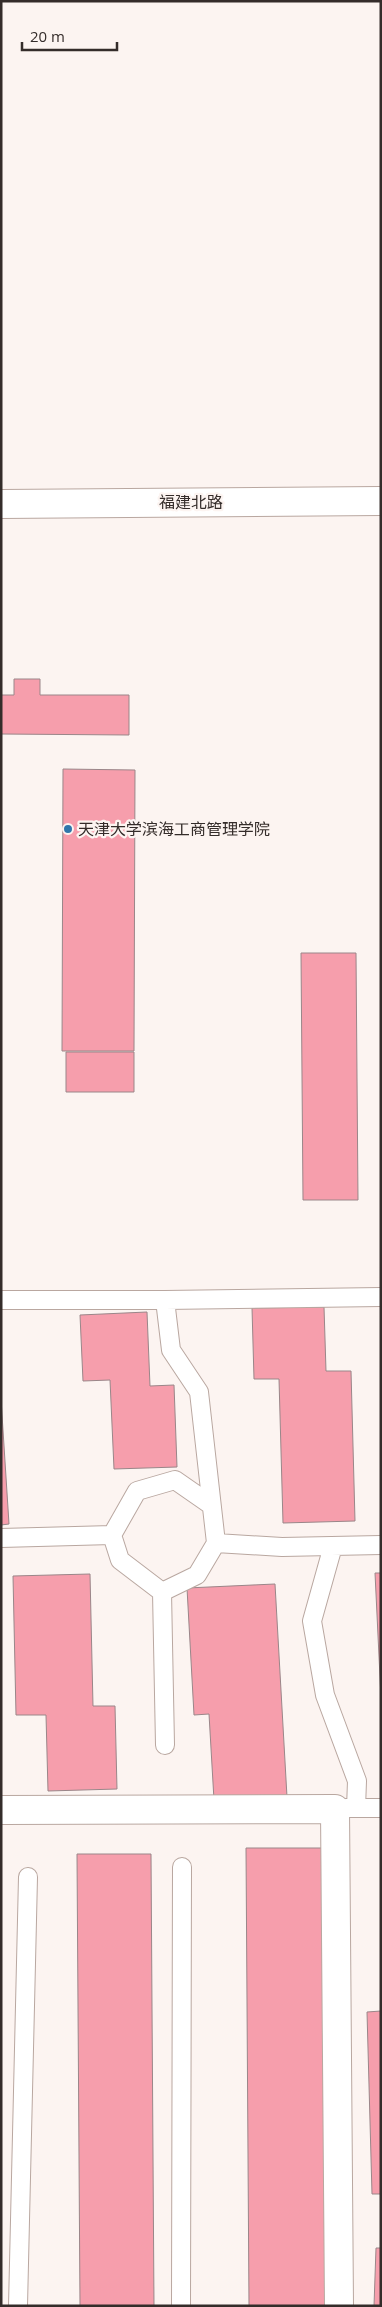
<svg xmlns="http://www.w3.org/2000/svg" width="382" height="2307" font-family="'Open Sans','Noto Sans SC',sans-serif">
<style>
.building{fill:#f69eac;stroke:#9a8689}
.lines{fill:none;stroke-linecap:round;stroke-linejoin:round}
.lane-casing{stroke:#b9a7a0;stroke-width:20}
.street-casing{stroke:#b9a7a0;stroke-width:30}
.secondary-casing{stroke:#b9a7a0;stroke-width:30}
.lane{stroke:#fff;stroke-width:18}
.street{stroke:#fff;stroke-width:28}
.secondary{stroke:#fff;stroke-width:28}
.poi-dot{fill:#3076ab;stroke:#fcf4f1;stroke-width:2}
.labels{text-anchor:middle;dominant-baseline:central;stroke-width:4.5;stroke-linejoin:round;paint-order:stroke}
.street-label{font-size:16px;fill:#342c2a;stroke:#fcf4f1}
.poi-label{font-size:16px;fill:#342c2a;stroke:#fcf4f1;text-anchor:start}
</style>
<rect width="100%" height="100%" fill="#fcf4f1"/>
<path class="building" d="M14,679h26v16h89v40l-128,-1v-39h13z
M63,769l72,1 -1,281h-72z
M301,953h55l2,247h-55z
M66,1052h68v40h-68z
M324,1307l2,64h25l4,150 -72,2 -4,-144h-25l-2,-71z
M147,1312l3,74 24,-1 3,82 -63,2 -4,-89 -27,1 -3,-66z
M1,1399l8,125 -8,1z
M375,1573h6v125z
M90,1574l3,132h22l2,83 -69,2 -2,-76h-30l-3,-139z
M275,1584l12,213 -73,3 -5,-86 -15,1 -7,-127z
M246,1848h80l4,458h-81z
M77,1854h74l3,452h-74z
M381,2011v183h-9l-5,-182z
M376,2248h5v58h-7z"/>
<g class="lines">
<g class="lane-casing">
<path id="lane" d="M381,1297l-216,3 6,50 28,42 17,151 66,4 99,-2
M1,1300h164
M1,1538l111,-3
M333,1546l-21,75 13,74 32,86 -1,27
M162,1592l-42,-32 -8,-25 25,-44 38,-11 36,25
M165,1745l-3,-153 35,-17 19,-32
M346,1808h35
M18,2306l10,-429
M181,2306l1,-439"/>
</g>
<g class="street-casing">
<path id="street" d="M1,1810l334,-1 4,497"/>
</g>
<g class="secondary-casing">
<path id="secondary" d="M1,504l380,-3"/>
</g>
<use href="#lane" class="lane"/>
<use href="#street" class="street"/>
<use href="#secondary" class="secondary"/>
</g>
<circle class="poi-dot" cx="68" cy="829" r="5"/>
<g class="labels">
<g class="street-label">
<text x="191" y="502">福建北路</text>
</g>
<g class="poi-label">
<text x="78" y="829">天津大学滨海工商管理学院</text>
</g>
</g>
<rect width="382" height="2307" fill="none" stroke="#342c2a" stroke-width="5"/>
<path d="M22 42v8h95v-8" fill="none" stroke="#342c2a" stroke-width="2.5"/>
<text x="30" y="42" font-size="15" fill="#342c2a" stroke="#fcf4f1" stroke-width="4" paint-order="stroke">20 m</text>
</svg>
